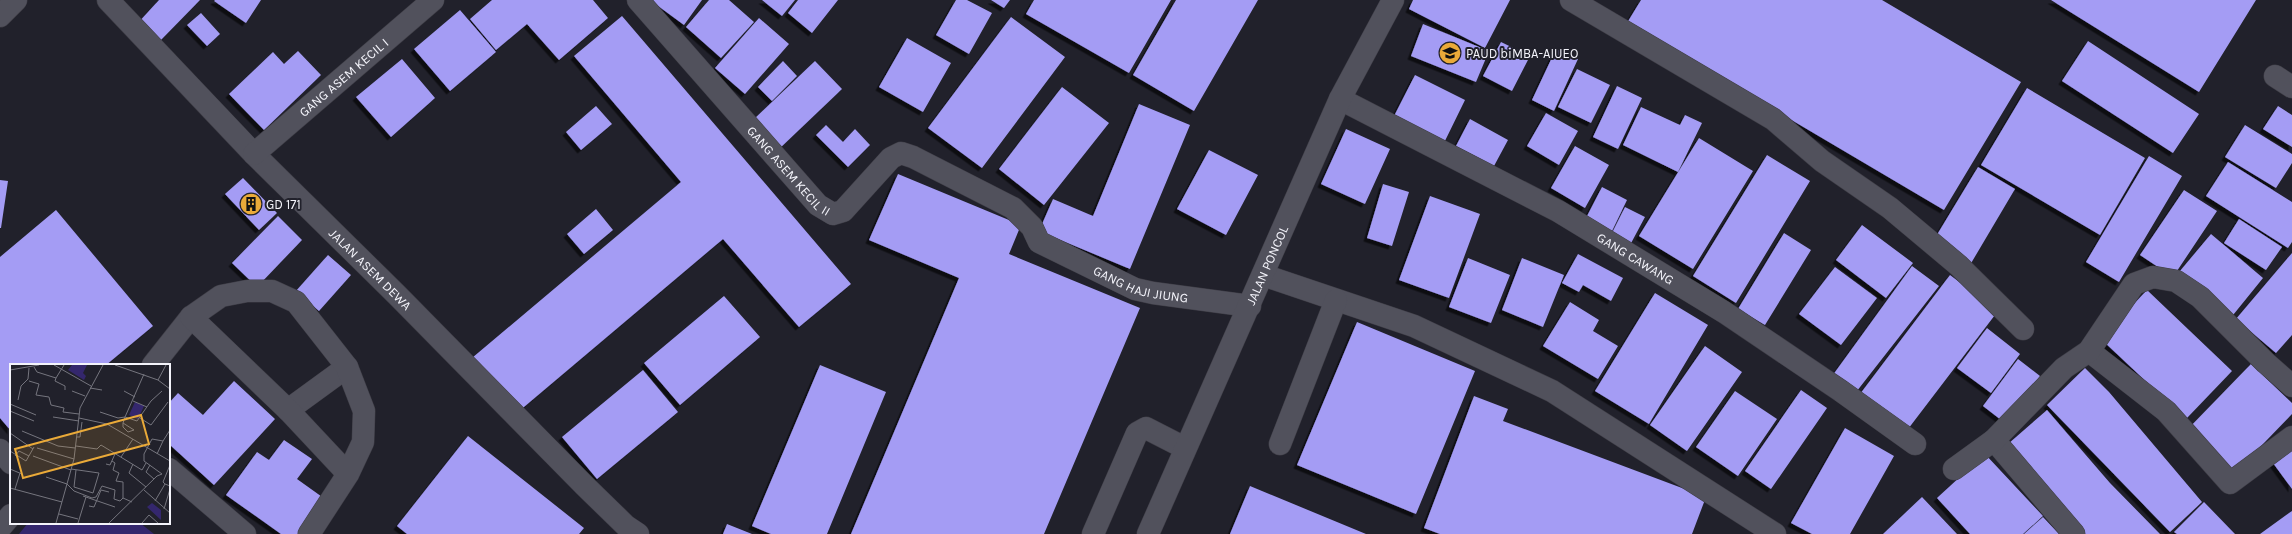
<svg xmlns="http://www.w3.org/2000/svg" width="2292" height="534" font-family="Karla,sans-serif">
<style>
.green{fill:#34276d}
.building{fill:#a49cf4;filter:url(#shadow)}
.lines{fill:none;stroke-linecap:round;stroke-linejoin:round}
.minor-casing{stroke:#3e3d46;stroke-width:23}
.minor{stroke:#51515c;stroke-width:22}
.labels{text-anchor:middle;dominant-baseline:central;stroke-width:4;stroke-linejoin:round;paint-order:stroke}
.poi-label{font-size:13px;fill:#f4f4fb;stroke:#21212b;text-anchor:start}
.street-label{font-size:13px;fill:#f4f4fb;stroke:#21212b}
.inset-road{fill:none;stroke:#75757e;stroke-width:1}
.view{fill:#eaaa39;fill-opacity:0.15;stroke:#eaaa39;stroke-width:2}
.inset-edge{fill:none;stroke:#f4f4fb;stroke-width:2}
</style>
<defs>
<filter id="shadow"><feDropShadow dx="-3.5" dy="3.5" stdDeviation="0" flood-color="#0009"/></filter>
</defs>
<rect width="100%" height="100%" fill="#21212b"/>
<path class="green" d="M28,523h112l14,11h-135z"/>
<path class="building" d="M159,0h41l-42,43 -21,-19z
M215,0h46l-15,23 -32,-22z
M492,0h101l15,18 -49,42 -32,-36 -31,26 -26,-31z
M650,0h52l-18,25z
M709,0h20l25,22 -33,36 -35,-31z
M762,0h33l-13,16z
M798,0h40l-26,33 -24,-20z
M956,0h11l25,13 -23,41 -33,-19z
M991,0h19l-6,8z
M1034,0h137l-42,73 -103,-59z
M1176,0h82l-64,111 -61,-36z
M1413,0h97l-25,48 -76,-39z
M1641,0h241l139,82 -77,128 -317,-187z
M2051,0h205l-57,92z
M460,10l36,42 -46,39 -36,-42z
M201,13l19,21 -13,12 -20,-21z
M622,16l229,268 -52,43 -76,-88 -205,173 -46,-54 209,-176 -107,-126z
M1011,17l54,40 -83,111 -54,-40z
M759,18l30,26 -44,50 -30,-26z
M1423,24l66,27 -13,31 -65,-26z
M907,38l44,25 -28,49 -44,-25z
M2088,41l111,73 -26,39 -111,-72z
M1501,42l29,14 -18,35 -29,-15z
M1556,49l22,10 -24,52 -22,-11z
M298,51l23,24 -57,55 -35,-36 44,-42 11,12z
M402,59l33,39 -44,39 -35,-40z
M783,61l14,15 -25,25 -14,-14z
M815,61l27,28 -63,60 -27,-28z
M1577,69l33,16 -19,38 -33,-16z
M1415,75l50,25 -23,47 -51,-25z
M1617,86l25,12 -24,51 -25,-12z
M1062,87l47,36 -65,82 -45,-36z
M2027,88l118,70 -45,77 -119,-70z
M1139,104l51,21 -60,144 -91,-38 14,-32 40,17z
M596,106l16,18 -31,26 -15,-18z
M2278,106l14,9v32l-29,-18z
M1641,107l39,18 5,-10 17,8 -24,49 -55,-27z
M1546,113l32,18 -19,34 -32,-19z
M1470,119l38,21 -14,26 -38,-20z
M826,125l17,17 12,-13 15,16 -22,22 -32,-32z
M2245,125l47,29v9l-16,25 -51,-31z
M1346,129l44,20 -25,55 -44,-20z
M1699,138l54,33 -60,98 -54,-33z
M1575,146l34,19 -24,43 -34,-20z
M1209,150l49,25 -32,60 -49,-26z
M1767,155l43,26 -74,122 -43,-27z
M2149,156l33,20 -63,106 -33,-20z
M2228,162l64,40v40l-4,6 -82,-52z
M1978,167l37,22 -45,76 -38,-22z
M898,174l123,51 -12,29 131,54 -96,226h-193l108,-256 -90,-38z
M243,178l34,35 -18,17 -34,-36z
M0,180l8,1 -7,47h-1z
M1383,184l26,8 -17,54 -25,-8z
M1602,187l25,13 -15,31 -26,-13z
M2184,190l33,21 -44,66 -33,-22z
M1430,196l50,18 -31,84 -50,-18z
M1625,207l20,10 -16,30 -19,-10z
M596,209l17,21 -29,24 -17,-20z
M56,210l97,116 -47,39h-95v66l-11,-13v-161z
M278,216l24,24 -45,47 -25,-24z
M2239,219l43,28 -16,23 -42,-27z
M1862,225l51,38 -27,35 -50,-38z
M1784,233l27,17 -46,75 -27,-16z
M2211,234l52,44 -34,42 -54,-43z
M2292,253v82l-16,18 -40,-34z
M1578,254l45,24 -12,23 -28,-16 -4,7 -17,-9z
M328,255l23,20 -32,36 -23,-20z
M1468,258l42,17 -19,48 -42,-16z
M1522,258l42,17 -21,52 -41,-17z
M1912,266l27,20 -86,110 -23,-17z
M1835,267l42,31 -36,47 -42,-31z
M1950,275l48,36 -93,122 -48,-35z
M2147,290l85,81 -46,48 -85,-80z
M1655,293l53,32 -59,99 -54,-33z
M724,296l36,41 -80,68 -36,-42z
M1570,302l29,18 -6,11 25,15 -20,33 -55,-33z
M1357,322l118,49 -59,143 -119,-49z
M1987,328l33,26 -29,39 -34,-25z
M1705,346l37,26 -55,79 -37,-26z
M2018,359l22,17 -35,47 -22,-17z
M2251,364l41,39v11l-59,61 -46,-45z
M820,365l66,27 -59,142h-56l-19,-8z
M2085,368l24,24 93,110 -32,30 -123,-127z
M643,370l35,42 -81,67 -35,-42z
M234,381l41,38 -61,66 -45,-41v-41l9,-10 25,22z
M1801,390l26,18 -56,81 -26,-18z
M1735,391l42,28 -39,57 -42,-29z
M1474,396l34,13 -5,12 203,76 -14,37h-252l-16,-6z
M2047,410l63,73 50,51h-81l-71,-90z
M1845,428l49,28 -44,78h-38l-21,-11z
M468,436l116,92 -5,6h-172l-10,-8z
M284,440l28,19 -15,20 28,20 -25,35h-19l-55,-39 31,-43 12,8z
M2292,449v40l-19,-26z
M1985,454l58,62 -20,18h-53l-33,-36z
M1250,486l116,48h-136z
M1922,497l35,37h-74z
M2204,502l31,32h-58l-3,-2z
M2292,511v23h-32l29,-21z
M2043,517l16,17h-35z
M727,524l25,10h-29z"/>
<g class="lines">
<g class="minor-casing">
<g id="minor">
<path id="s1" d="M108,0l146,154 143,141 188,191 41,40 12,8"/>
<path id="s2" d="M638,0l180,205 15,9 10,-3 48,-53 10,-5 12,4 100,51 19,19 7,15 96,47 18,4 97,13"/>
<path d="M1571,0l202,119 49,42 68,47 68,57 65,64"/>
<path d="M0,16l16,-16"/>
<path d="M2275,76l17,11"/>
<path id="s3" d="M1340,99l218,112 166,101 117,79 74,53"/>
<path id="s4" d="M254,154l179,-154"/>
<path d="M1263,275l151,51 138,65 223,143"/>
<path d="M2089,351l77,60 64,72 62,-46"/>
<path d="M153,365l38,-48"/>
<path d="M288,410l59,-43"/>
<path d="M1994,440l80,94"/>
<path d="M1280,444l56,-144"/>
<path d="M0,450l11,13"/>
<path d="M169,469l76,65"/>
<path d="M1954,469l40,-29 70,-72 25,-17 45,-67 19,-7 23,4 24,16 66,66 26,23"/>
<path d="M0,528l11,-13"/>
<path d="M309,534l39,-60 15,-32 1,-31 -17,-44 -51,-65 -24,-11h-25l-26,5 -30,21 97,93 60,64"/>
<path d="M1093,534l44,-101 9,-5 39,20"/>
<path id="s5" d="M1148,534l192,-435 53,-99"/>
</g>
</g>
<use href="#minor" class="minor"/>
</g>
<defs>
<g id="school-disc" transform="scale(1.15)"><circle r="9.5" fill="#eaaa39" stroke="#21212b"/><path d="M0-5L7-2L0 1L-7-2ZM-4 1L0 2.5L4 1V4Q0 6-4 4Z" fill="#111"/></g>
<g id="building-disc" transform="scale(1.15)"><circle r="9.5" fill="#eaaa39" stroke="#21212b"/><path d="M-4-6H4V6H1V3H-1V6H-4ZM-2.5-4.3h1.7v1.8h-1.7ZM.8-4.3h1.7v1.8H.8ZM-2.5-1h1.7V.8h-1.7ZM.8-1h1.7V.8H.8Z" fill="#111"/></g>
</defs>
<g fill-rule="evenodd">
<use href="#school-disc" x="1450" y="53"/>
<use href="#building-disc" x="251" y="204"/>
</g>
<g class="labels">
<g class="poi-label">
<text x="1466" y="53">PAUD biMBA-AIUEO</text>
<text x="266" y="204">GD 171</text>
</g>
<g class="street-label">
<text stroke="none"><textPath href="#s4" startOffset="118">GANG ASEM KECIL I</textPath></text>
<text stroke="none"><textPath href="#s2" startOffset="228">GANG ASEM KECIL II</textPath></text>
<text stroke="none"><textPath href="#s3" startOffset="336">GANG CAWANG</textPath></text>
<text stroke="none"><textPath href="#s5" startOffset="294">JALAN PONCOL</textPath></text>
<text stroke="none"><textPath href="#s1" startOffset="376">JALAN ASEM DEWA</textPath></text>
<text stroke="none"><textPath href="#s2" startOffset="663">GANG HAJI JIUNG</textPath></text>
</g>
</g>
<g transform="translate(10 364)">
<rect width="160" height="160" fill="#21212b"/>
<path d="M62,1h15l-4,8 3,3 -2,4 -16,-10zM125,38l9,4 -6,13 -9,-4zM142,139l9,7v10l-14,-13z" fill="#34276d"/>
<path class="inset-road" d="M44,1l37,21M105,1l43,15 8,-15M24,3l3,5 19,6M0,6l29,-5M134,10l-19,43 12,4 14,-20 11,-10M46,14l-1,3 10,5v4M46,14l8,-13M148,16l12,9M19,17l10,3 -3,11 13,2 2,8 13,3 -1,4 16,2M80,24l12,2M62,27l13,5M114,27l11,6M8,36l3,-14 7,-7 1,-11M123,37l14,6M0,40l26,11M0,47l24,10M90,48l18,6 7,-1 -2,6v4l5,5 6,-2 -11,-7M43,53l26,4M69,54l28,6 63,37M130,54l11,7 17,-23M12,67l36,15 17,2M0,69l23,16M67,73h3l2,-15M66,82l21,3 4,-4 41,25 4,-7M27,84l37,11M0,87l16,10 8,-14M147,90l6,-13M5,92l4,-5 10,5M23,92l38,14M111,93l12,-18M102,97l3,2 -2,7 6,3 -3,8 7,1v16M96,100l4,1 5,-11M123,100l-4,9 17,14M140,101l-4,7 8,7M0,105l12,5M61,105l28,4 -6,20 -19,-6 2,-17M36,113l21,7 7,7 18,7 4,-1 6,-11 13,4 -1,9 6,2 3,-3 9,4M155,120l-2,-2 7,-17M0,124l52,14M5,125l5,-16M134,126l26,23M73,132l32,11M145,137l10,-17 5,2M79,142l5,1 7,-17 8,2M154,145l6,-20M49,150l19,5M46,159l18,-64 6,-51 23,-43M68,159l8,-26M99,159l48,-47 5,-2 -18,-13v-7l8,-15 11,2 7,-11M132,159l7,-8 9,8"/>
<path class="view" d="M131,51l8,29 -126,34 -8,-29z"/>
<rect width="160" height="160" class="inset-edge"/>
</g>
</svg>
